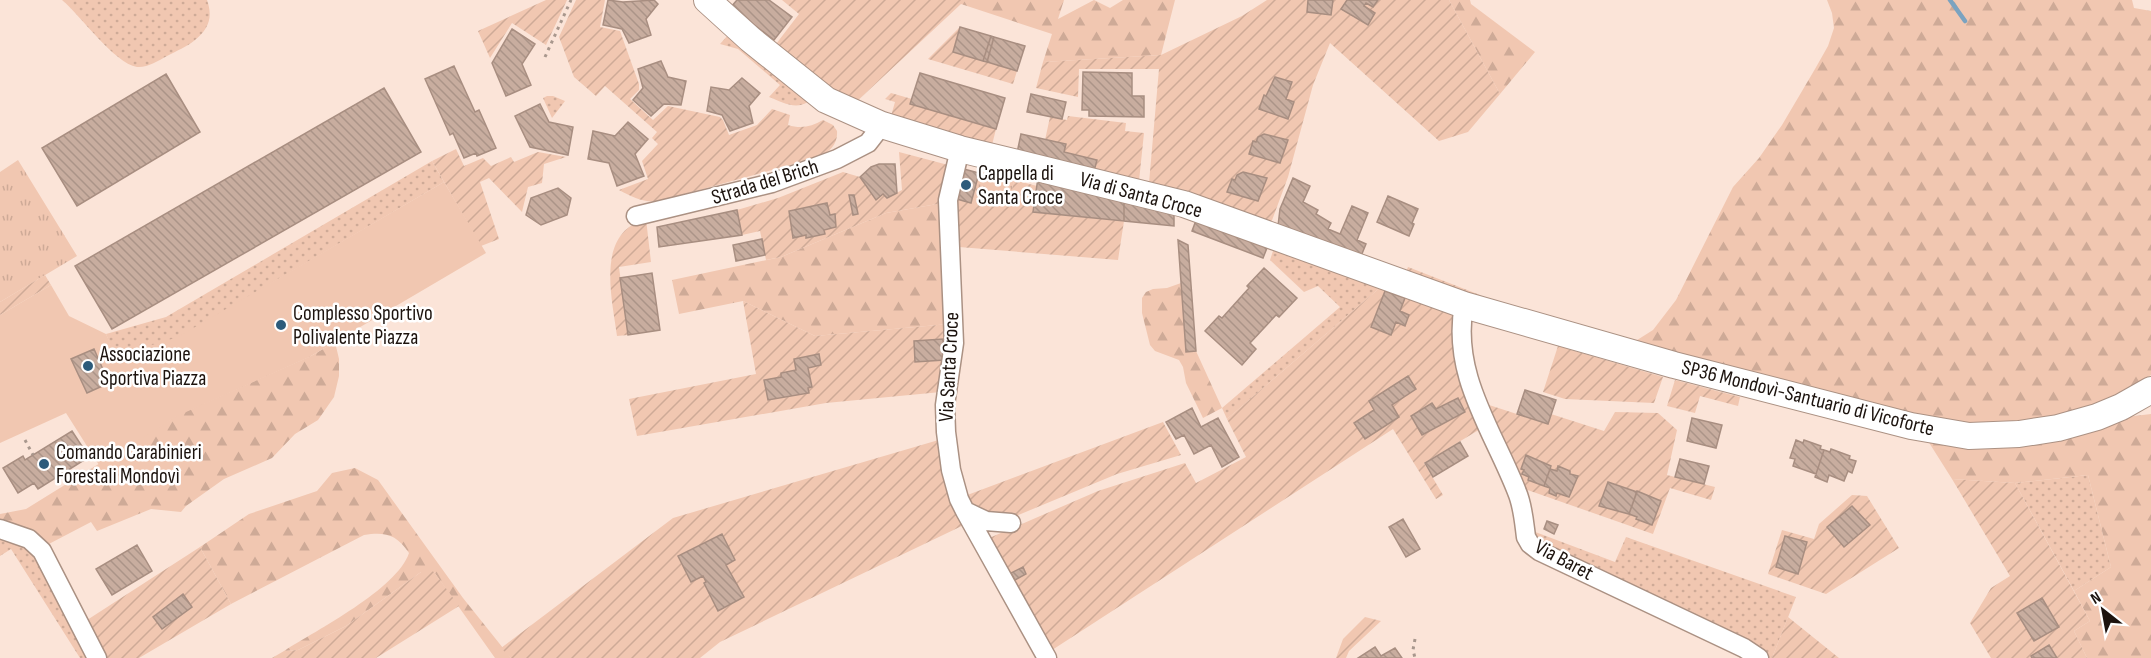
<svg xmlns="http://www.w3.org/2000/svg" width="2151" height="658" font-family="'Sofia Sans Condensed',sans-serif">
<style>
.grass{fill:url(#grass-dots)}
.forest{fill:url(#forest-firs)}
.park{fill:url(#park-tufts)}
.garden{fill:url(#garden-furrows)}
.pitch{fill:#f1c7b1}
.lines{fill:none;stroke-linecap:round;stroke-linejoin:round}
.stream{stroke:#7ba3c0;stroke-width:4.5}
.building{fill:url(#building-back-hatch);stroke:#a88e81;stroke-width:1.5}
.minor-casing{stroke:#ab9183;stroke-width:21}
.secondary-casing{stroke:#ab9183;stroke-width:28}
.path{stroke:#a8978d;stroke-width:3;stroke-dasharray:3 4.5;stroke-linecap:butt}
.minor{stroke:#fff;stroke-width:18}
.secondary{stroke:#fff;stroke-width:26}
.poi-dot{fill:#2d5b7b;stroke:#fff;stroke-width:2}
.labels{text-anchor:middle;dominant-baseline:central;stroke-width:5;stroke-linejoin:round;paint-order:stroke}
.poi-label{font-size:21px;fill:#1c130e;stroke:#fff;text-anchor:start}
.street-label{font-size:21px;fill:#1c130e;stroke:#fff}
</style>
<defs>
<pattern id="grass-dots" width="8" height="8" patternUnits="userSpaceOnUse" patternTransform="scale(1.5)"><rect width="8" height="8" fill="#f1c7b1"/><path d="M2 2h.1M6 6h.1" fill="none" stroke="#ceaa97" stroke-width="1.8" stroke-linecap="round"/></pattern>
<pattern id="forest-firs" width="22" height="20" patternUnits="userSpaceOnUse" patternTransform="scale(1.5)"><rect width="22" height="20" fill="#f1c7b1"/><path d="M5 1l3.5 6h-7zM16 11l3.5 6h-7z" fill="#ceaa97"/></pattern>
<pattern id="park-tufts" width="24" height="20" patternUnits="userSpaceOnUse" patternTransform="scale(1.5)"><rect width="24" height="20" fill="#f1c7b1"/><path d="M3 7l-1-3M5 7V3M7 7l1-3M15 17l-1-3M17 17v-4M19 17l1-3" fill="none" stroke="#ceaa97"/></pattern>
<pattern id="garden-furrows" width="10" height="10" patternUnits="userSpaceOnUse" patternTransform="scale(1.5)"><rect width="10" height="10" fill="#f1c7b1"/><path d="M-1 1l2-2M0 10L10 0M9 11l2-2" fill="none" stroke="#ceaa97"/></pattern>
<pattern id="building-back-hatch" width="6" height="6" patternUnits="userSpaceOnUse" patternTransform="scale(1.5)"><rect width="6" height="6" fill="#c8ad9f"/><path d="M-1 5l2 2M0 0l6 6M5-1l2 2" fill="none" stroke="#ab9488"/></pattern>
</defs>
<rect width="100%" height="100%" fill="#fbe4d8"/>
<path class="grass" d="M62,0h145c6,17 2,29 -12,40 -8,7 -19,11 -28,16 -9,5 -20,12 -30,11 -23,-4 -56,-51 -75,-67z
M729,34l79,68c-13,8 -26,0 -39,-5l11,-12 -42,-36 -18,-5z
M547,96h6l12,5 -13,17 -9,-20z
M432,161l12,21 -174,102 41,72 -134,60 -62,-60 -9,-22 60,-17z
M1275,245l108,40 -156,134 -5,-11 118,-101 -22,-21 -14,6 -34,-32z
M2088,475l23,92 -37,24 -59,-108z
M1530,530l85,32 11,-25 170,60 -24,61h-7l-221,-108z
M0,534l28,10 64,114h-12l-69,-109 -11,7z"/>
<path class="forest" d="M961,0h103l-6,19 36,-19 16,8 13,-8h52l-14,55 -118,7 9,-28 -91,-30z
M1449,0h21l1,4 64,48 -35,42z
M1827,0h305l2,8 17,3v364l-28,18 -56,23 -72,10 -61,-6 -300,-78 19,-12 23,-30 57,-113 26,-29 23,-33 33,-56 13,-23 6,-18 -2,-15z
M943,203l6,121 -134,12 -72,-35 -64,13 -7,-34 109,-23 105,-44z
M1181,283l5,68h10l26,57 -19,10 -17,-35 -3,-16 -4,-7 -24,-9 -5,-6 -8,-32v-15l4,-6 7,-3 14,-1z
M335,342l4,17v17l-5,21 -16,23 -23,14 -23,24 -48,21 -38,27 -5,6 -30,-3 -54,22 -6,-9 -46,24 -45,-23v-9l26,-5 150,-93 135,-60z
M2151,414v244h-64l-13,-27 16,-10 -16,-30 37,-24 -23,-92 -73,8 -63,-4 -24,-38z
M355,468l23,12 85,118 48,60h-16l-61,-86h-13l-75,54 -48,24 -14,1c33,-21 113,-62 125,-98 -13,-19 -24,-21 -45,-18l-133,69 -31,-57 49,-33 68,-23 15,-18z"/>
<path class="park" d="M18,160l59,96 -77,46v-130z
M979,173l35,7 -6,27 -37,-4z"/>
<path class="garden" d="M546,0h21l-21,45 -34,-22 -22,35 -12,-27z
M576,0h29l-5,27 20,4 19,53v6l-9,9 23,21 15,-14 52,11 3,3 6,15 28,-10 15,-16 18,6 -2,10c13,4 23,2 35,-5l10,5 4,6c1,13 -7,20 -18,26l-160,44c-15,2 -27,-4 -40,-11l29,-11 -6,-18 16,-17 -6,-6 5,-6 -52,-46 -9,10 -22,-19 -15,-40z
M782,0h179v4l-107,100 -81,-56 26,-34z
M1267,0h182l51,94 -32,38 -29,9 -109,-98 -17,42 -25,92 -17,46 -78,-29 -44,-11 10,-114h-80l-1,28 -42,-9 7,-26 118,-7 81,-39z
M960,27l-7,25 64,19 -4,13 -85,-25z
M891,93l21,6 -1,5 85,25 -4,16 -101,-29 4,-14 -10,-3z
M1068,116l58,7 -1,8 19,2 -5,48 -45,-10 2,-11 -32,-8 2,-8 -21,-4 5,-23 17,3z
M456,149l8,17 19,-8 8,8 20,-9 3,5 24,-10 28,5 -22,7 -2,19 -14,4 -6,25 -33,-34 -9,4 19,57 -18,7 -49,-85z
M899,152l53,14 -9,37 -57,10 -105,44 -15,3 -6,-29 -18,4 -5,-25 41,-12 65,-26 17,5 15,22 8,-5 4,4 15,-8z
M1014,180l23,6 -4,26 91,9 -6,39 -159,-13 -6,-49 55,9z
M646,219l5,43 -32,5 9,68 -11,1c-5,-39 -22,-103 29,-117z
M1408,267l72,28 7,5 -83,-23z
M45,275l6,10 -51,30v-13z
M1383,285l72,26c-8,43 10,78 27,117l-58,35 19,32 -7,4 -43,-70 -344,223 -62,-113 111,-48 87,-28 11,20 50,-26 -19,-38z
M743,301l72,35 134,-12 -8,68 -115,11 -189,33 -8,-37 127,-25z
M1558,346l105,31 -9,26 -89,-4 -22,-7z
M1675,380l65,17 -2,9 -38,-10 -5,17 -28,-7z
M1486,404l62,20 3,-10 53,17 11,-19 43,1 19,17 -10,45 48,12 -4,13 -41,-12 -17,46 -131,-46z
M1163,422l18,33 -64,19 -101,42h-30l-24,-19z
M942,439l24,85 -246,118 -20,16h-189l-10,-10 172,-130z
M1952,479l63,4 75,138 -16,10 13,27h-96l-21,-35 21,-35 19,-12z
M1852,495l15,1 32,52 -73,46 -58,-20 14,-44 32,9 5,-15z
M200,547l31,57 -92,54h-37l-18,-36z
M428,569l6,3 25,34 -83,52h-104l12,-7 14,-1 48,-24 75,-54z
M1365,617l16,4 -32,30 -3,7h-10l7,-19z
M1788,617l51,41h-67z"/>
<path class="pitch" d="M444,182l42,71 -175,103 -134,60 -78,49 -33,-52 -66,30v-128l51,-30 18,31 37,18 10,22 62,-19z"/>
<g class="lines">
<path class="stream" d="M1950,0l15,21"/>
</g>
<path class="building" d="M608,0l15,2 31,-2 4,4 -12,15 5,16 -22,8 -7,-14 -19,-4z
M737,0h32l23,17 -18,23 -43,-33z
M1308,0h25l-2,15 -24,-3z
M1347,0h31l-5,7 -7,-4 -2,3 11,7 -7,12 -27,-16z
M960,27l31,9 -8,25 -30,-9z
M512,29l23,15 -13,20 9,21 -25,11 -14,-33z
M991,36l3,1 -7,25 -4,-1z
M994,37l31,9 -8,25 -30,-9z
M661,61l7,16 18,4 -5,24 -17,-1 -13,12 -18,-16 10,-12 -5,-19z
M454,66l21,46 4,-2 17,38 -19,8 -1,-3 -12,5 -11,-25 -3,2 -25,-56z
M1083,72l49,1v23h12v21l-55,-1v-6h-7z
M920,73l85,25 -9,31 -86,-25z
M166,74l34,58 -123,74 -35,-58z
M1275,77l17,5 -6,17 8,3 -6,17 -29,-10 5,-14 2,1z
M742,78l18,15 -11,13 4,17 -23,8 -8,-16 -15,-4 4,-24 18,3z
M384,88l37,64 -309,177 -37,-63z
M1031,94l35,8 -4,17 -35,-7z
M540,104l9,18 24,5 -5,28 -38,-8 -15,-31z
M628,122l20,17 -13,15 9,22 -27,10 -8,-23 -21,-4 5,-28 22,5z
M1021,134l45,10 -2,8 33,8 -3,11 -77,-18z
M1264,134l24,6 -8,23 -31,-9 4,-13 3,1 2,-5z
M879,164h16l2,29 -10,5 -4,-4 -7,6 -16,-23 11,-10z
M960,168l19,5 -8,30 -18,-5z
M1243,172l24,6 -9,23 -31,-9 5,-13 3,1 2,-5z
M1038,178l86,19v24l-91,-9z
M1293,178l17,8 -7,16 15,8 -2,4 15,9 -3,6 12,5 12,-28 16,7 -11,27 9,4 -7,17 -81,-35 2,-17z
M558,188l13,10 -4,17 -26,10 -15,-10 5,-17z
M849,195h5l4,19 -5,1z
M1388,196l30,13 -6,14 2,1 -5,12 -32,-14z
M1124,197l50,12v17l-50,-5z
M827,203l3,12 5,-1 1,13 -12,3 1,4 -19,4v-3l-13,3 -4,-27z
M737,210l5,25 -83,12 -2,-20z
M1198,215l71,28 -6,15 -71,-27z
M762,239l3,16 -29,6 -3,-16z
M1178,240l10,5 8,106 -10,1z
M1264,268l33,30 -18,19 -3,-2 -26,28 6,6 -14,16 -37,-34 14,-15 3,2 27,-30 -2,-2z
M652,273l8,57 -32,5 -8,-57z
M1385,291l20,7 -5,13 9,4 -4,11 -9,-4 -5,13 -20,-8z
M943,339l1,21 -29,2 -1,-21z
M94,349l15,34 -22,10 -16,-34z
M819,354l2,11 -13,3 4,19 -4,1 1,5 -41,7 -4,-20 17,-3v-4l15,-3 -2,-11z
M1408,376l8,13 -24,16 7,12 -34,22 -11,-16 20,-13 -5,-9z
M1525,390l31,10 -8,24 -31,-10z
M1458,398l7,14 -43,23 -11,-19 21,-13 4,6z
M1192,408l9,19 17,-9 21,39 -17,10 -11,-22 -17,9 -10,-19 -8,4 -10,-17z
M1692,418l30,7 -6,23 -29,-7z
M72,431l17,26 -51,32 -4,-6 -16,10 -15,-25 20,-12 2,4z
M1796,440l7,3 1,-3 17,6 -1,3 4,1 -8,24 -23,-8 2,-7 -5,-1z
M1460,442l8,14 -35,21 -8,-14z
M1831,449l19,7 -1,3 7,2 -4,12 -4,-2 -4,10 -15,-6 -2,7 -12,-5 9,-27 6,2z
M1526,455l25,11 -7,20 -16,-6 1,-3 -7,-3 2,-4 -3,-1z
M1680,459l29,7 -5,18 -29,-7z
M1558,466l12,5v3l8,2 -9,21 -12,-4 -1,3 -7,-3 1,-5 -6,-2 6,-17 7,2z
M1608,482l29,10 -8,22 -30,-8z
M1637,491l24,10 -9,24 -16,-6 1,-2 -8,-3z
M1852,506l18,19 -26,22 -17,-20z
M1403,519l17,30 -14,8 -17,-30z
M1547,521l11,4 -4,9 -10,-5z
M722,534l13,26 -9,5 18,32 -26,14 -14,-28 2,-1 -3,-6 -12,6 -13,-26z
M1785,536l22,6 -9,32 -22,-7z
M137,545l15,26 -40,24 -16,-26z
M1023,567l3,7 -11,6 -4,-7z
M183,594l9,13 -30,22 -9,-12z
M2042,598l17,29 -25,14 -17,-28z
M2049,645l8,13h-25l-1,-2z
M1375,647l6,9 14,-8 7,10h-44z"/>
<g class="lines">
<g class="minor-casing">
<path id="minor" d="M960,149l-12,51 6,143 -9,62 1,27 5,38 8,29 6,12 21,10 25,2
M636,216l136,-33 65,-24 31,-16 14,-18
M1464,305c-13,70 29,125 53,187 6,14 7,30 9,45l4,7 9,7 205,97 15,10
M965,511l82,147
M0,529l29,10 13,12 55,107"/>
</g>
<g class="secondary-casing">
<path id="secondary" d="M707,0l43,39 76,61 56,25 78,24 224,55 280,101 210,60 237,61 58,10 50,-2 39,-6 39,-11 24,-10 30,-17"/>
</g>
<path class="path" d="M545,57l26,-57
M25,440l8,15
M1415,639l-2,11 2,8"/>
<use href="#minor" class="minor"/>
<use href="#secondary" class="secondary"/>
</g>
<g class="poi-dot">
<circle cx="966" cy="185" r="6"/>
<circle cx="281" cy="325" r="6"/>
<circle cx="88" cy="366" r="6"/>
<circle cx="44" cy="464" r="6"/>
</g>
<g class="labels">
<g class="poi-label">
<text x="978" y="173">Cappella di<tspan x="978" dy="24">Santa Croce</tspan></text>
<text x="293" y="313">Complesso Sportivo<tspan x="293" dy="24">Polivalente Piazza</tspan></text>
<text x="100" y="354">Associazione<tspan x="100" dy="24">Sportiva Piazza</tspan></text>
<text x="56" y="452">Comando Carabinieri<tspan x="56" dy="24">Forestali Mondovì</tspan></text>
</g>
<g class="street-label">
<text transform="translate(765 182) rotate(-17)">Strada del Brich</text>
<text transform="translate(1141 195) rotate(15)">Via di Santa Croce</text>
<text transform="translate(949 367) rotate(-87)">Via Santa Croce</text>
<text transform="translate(1808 398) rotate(14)">SP36 Mondovì-Santuario di Vicoforte</text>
<text transform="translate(1564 560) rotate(28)">Via Baret</text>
</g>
</g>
<g transform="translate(2103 610) rotate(329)" stroke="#ffffff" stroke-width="4.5" paint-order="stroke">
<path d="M0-4.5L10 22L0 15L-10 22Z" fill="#1c130e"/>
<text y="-9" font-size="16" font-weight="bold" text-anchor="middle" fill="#1c130e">N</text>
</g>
</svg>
